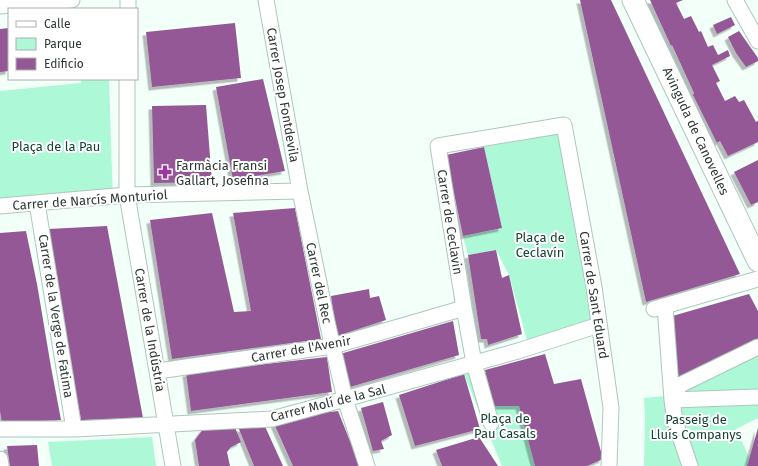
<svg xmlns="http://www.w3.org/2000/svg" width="758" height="466" font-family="'Fira Sans',sans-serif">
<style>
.green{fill:#acf8d7}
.building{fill:#955897;filter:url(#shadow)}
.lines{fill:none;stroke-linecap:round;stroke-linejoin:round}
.street-casing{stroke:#acc8bb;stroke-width:17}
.secondary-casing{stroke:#acc8bb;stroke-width:23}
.street{stroke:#fff;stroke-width:15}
.secondary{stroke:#fff;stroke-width:21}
.labels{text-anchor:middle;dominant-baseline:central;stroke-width:4;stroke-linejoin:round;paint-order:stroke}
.street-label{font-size:13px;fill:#2e3934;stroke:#fff}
.park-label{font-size:13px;fill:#144332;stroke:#fff}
.poi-label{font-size:13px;fill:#2e3934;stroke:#fff;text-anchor:start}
</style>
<defs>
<filter id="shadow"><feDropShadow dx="-3.5" dy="3.5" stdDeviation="0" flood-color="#0004"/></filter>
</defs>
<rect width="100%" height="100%" fill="#f3fff9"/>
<path class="green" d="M81,79h28l3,95 1,22 -113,10v-115l81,-8z
M566,132l28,195 -65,20 -20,-72 -13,-25 -28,5 -5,-19 39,-8 -18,-81z
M758,351v67l-22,11 13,28 -2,9h-103l1,-49 -1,-19 21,-2z
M485,370l9,36h25l16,60h-33l-38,-92z
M152,437l4,29h-104l-4,-24z"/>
<path class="building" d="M580,0h31l129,274 -94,28z
M650,0h33l-7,3 8,16 7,-3 8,16 2,-1 7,16 5,-2 5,10 10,-5 2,6 -18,9 8,16 -4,2 9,18 10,-5 4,6 5,-2 12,22 2,-1v21l-30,14 -8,-15 -3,2 -24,-48 1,-2 -22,-48 -1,1z
M731,17l4,8 -18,9 -4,-9z
M235,23l6,55 -89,9 -6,-55z
M9,28v43l-9,1v-43z
M739,31l19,27v3l-12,6 -10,-14 -8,-16z
M263,79l22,92 -52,9 -17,-93z
M206,105l6,77 -58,1 -2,-77z
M484,147l18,81 -39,8 -17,-81z
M758,160v42l-7,3 -17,-33z
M295,208l26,131 -149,20 -22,-139 62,-7 22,99 17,-1 -18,-98z
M107,226l36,192 -62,2 -16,-85 -17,-106z
M26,231l11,53 14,83 10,53 -59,3 -2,-12v-178z
M496,250l6,28 7,-3 13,59 -34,11 -1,-6h-6l-13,-84z
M369,289l1,9 9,-2 7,24 -49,16 -6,-40z
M749,294l9,17v29l-85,40 -4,-63z
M453,321l6,34 -109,32 -10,-33z
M545,354l9,30 27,-5 22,80 -16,7h-52l-16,-60h-25l-9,-36z
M327,357l5,35 -141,19 -5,-38z
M464,374l16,55 -65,17 -16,-51z
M383,402l9,33 -11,6 3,8 -11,2 -12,-43z
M338,411l22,55h-67l-21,-47z
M263,422l20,44h-29l-15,-37z
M234,425l7,17 -10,5 -4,5 3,14h-31l-4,-26 8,-11z
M758,428v38h-11z
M479,437l19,29h-56l-6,-16z
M37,445l2,21h-29l-3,-20z"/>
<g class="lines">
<g class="street-casing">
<path id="street" d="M266,0l34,191 28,135 17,73 22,67
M735,0l23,41
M0,6l72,-6
M128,9v-9
M127,79v116l46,271
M37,203l37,226
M0,206l127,-11 173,-4
M665,306l7,94 3,21 15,45
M654,309l104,-30
M158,371l175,-25 131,-38
M672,400l8,-15 78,-38
M672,400l86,-3
M491,423l-17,-60 -10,-55 -26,-162 126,-21 30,162 17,121 -2,58
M0,429h74l198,-10 73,-20 173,-48 81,-26
M0,459l1,7"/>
</g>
<g class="secondary-casing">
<path id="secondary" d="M633,0l125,261"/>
</g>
<use href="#street" class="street"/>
<use href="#secondary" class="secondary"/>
</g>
<defs>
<g id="pharmacy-bare" transform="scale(1.08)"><path d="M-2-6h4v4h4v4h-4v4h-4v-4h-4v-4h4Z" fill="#9a389e" stroke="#fff" stroke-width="2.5" paint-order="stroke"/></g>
</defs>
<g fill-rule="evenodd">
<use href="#pharmacy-bare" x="165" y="172"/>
</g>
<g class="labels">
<g class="street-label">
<text transform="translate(283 95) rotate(80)">Carrer Josep Fontdevila</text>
<text transform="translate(696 131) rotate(65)">Avinguda de Canovelles</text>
<text transform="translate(90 200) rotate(-4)">Carrer de Narcís Monturiol</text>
<text transform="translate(450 222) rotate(81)">Carrer de Ceclavin</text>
<text transform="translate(319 283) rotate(78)">Carrer del Rec</text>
<text transform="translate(594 295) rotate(81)">Carrer de Sant Eduard</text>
<text transform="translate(56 316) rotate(81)">Carrer de la Verge de Fatima</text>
<text transform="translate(150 330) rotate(80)">Carrer de la Indústria</text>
<text transform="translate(301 349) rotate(-10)">Carrer de l'Avenir</text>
<text transform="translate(328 403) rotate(-14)">Carrer Molí de la Sal</text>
</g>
<g class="park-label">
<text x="56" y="146">Plaça de la Pau</text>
<text x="540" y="237">Plaça de<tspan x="540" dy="15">Ceclavín</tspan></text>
<text x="505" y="418">Plaça de<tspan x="505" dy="15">Pau Casals</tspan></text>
<text x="696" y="419">Passeig de<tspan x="696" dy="15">Lluís Companys</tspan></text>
</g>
<g class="poi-label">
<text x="176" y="165">Farmàcia Fransi<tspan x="176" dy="15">Gallart, Josefina</tspan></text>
</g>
</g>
<rect x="8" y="8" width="130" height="72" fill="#ffffff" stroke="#abb0ae"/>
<rect x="16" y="21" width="20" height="6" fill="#ffffff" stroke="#abb0ae"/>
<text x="44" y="28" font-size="12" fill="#2e3934">Calle</text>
<rect x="16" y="38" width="20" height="12" fill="#acf8d7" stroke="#abb0ae"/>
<text x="44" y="48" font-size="12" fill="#2e3934">Parque</text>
<rect x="16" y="58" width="20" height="12" fill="#955897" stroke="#abb0ae"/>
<text x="44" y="68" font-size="12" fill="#2e3934">Edificio</text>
</svg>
